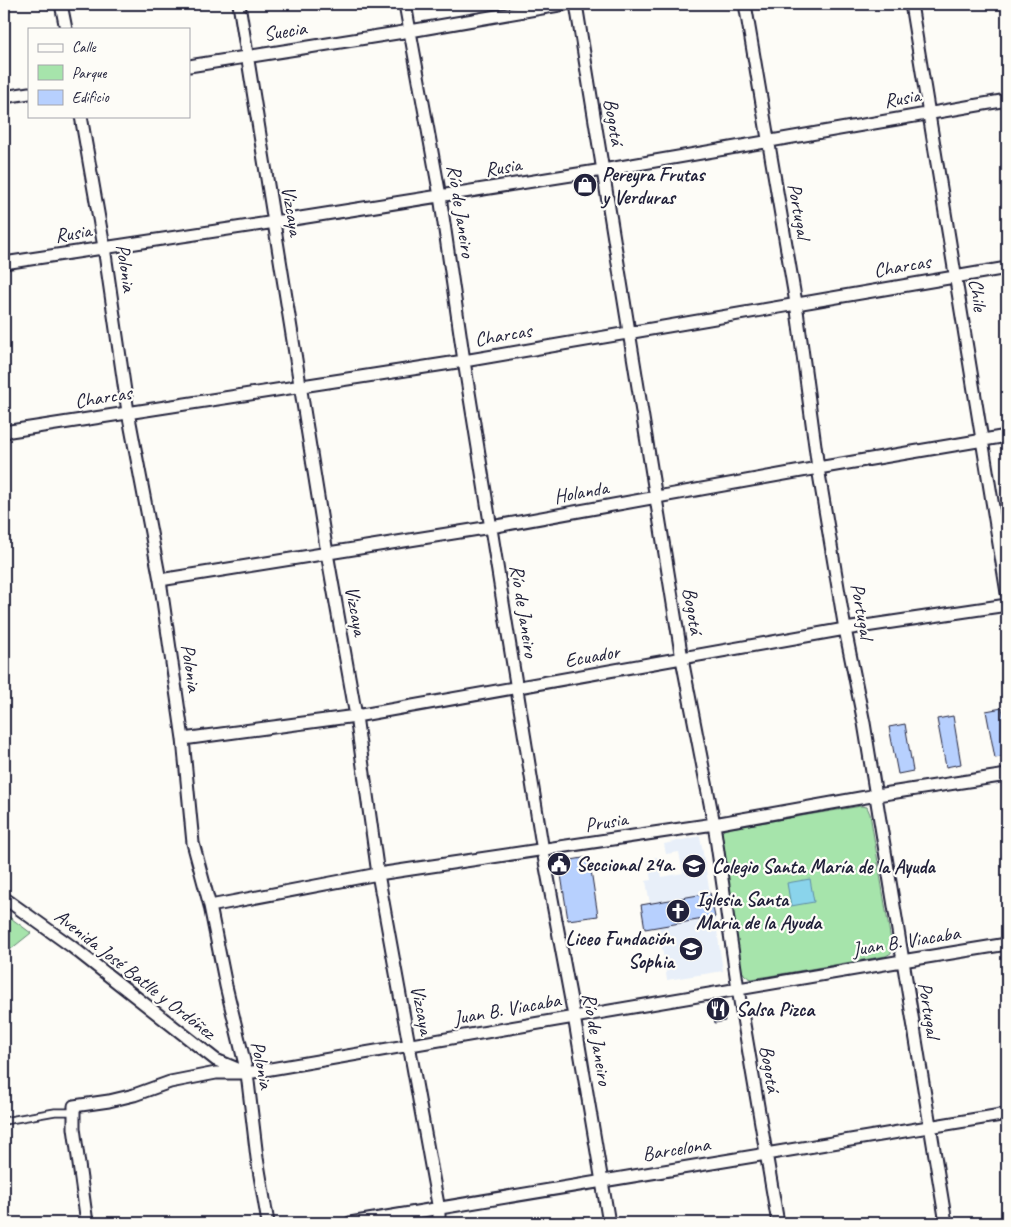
<svg xmlns="http://www.w3.org/2000/svg" width="1011" height="1227" font-family="Caveat,sans-serif">
<style>
.built{fill:#e8eff9}
.green{fill:#a6e4ab;stroke:#648373}
.water{fill:#8ad4eb;stroke:#608da5}
.building{fill:#b7d0fe;stroke:#22223b}
.lines{fill:none;stroke-linecap:round;stroke-linejoin:round}
.service-casing{stroke:#22223b;stroke-width:9}
.minor-casing{stroke:#22223b;stroke-width:15}
.service{stroke:#fdfcf7;stroke-width:5.5}
.minor{stroke:#fdfcf7;stroke-width:11}
.labels{text-anchor:middle;dominant-baseline:central;stroke-width:4.5;stroke-linejoin:round;paint-order:stroke}
.street-label{font-size:20px;fill:#22223b;stroke:#fdfcf7}
.poi-label{font-size:20px;font-weight:bold;fill:#22223b;stroke:#fdfcf7;text-anchor:start}
</style>
<rect width="100%" height="100%" fill="#fdfcf7"/>
<filter id="ink" filterUnits="userSpaceOnUse"><feTurbulence type="fractalNoise" baseFrequency=".02" numOctaves="2"/><feDisplacementMap in="SourceGraphic" scale="10" xChannelSelector="R" yChannelSelector="G"/><feConvolveMatrix kernelMatrix="1 2 1 2 8 2 1 2 1" color-interpolation-filters="sRGB"/></filter>
<g filter="url(#ink)">
<path class="built" d="M700,836l10,57 -60,11 -4,-23 5,-1 -4,-21 11,-2 4,20 21,-4 -4,-21 -13,2 -2,-10z
M715,917l8,54 -56,9 -8,-53z"/>
<path class="green" d="M861,806l6,1 3,7 22,133 -1,6 -5,3 -134,23c-10,-3 -11,-10 -13,-20l-19,-125 4,-4 6,-2z
M4,913l27,20 -25,20 -2,6z"/>
<path class="water" d="M810,879l4,23 -23,4 -4,-23z"/>
<path class="building" d="M592,179l3,3 1,7 -19,3 -2,-10z
M1002,708l5,26v22l-12,2 -9,-47z
M953,716l8,48 -15,3 -9,-48z
M905,724l8,47 -15,3 -9,-47z
M589,857l9,59 -30,4 -9,-58z
M710,893l5,24 -70,12 -4,-24z
M721,1000l4,21 -10,2 -4,-22z"/>
<g class="lines">
<g class="service-casing">
<path id="service" d="M4,1121l51,-9h19"/>
</g>
<g class="minor-casing">
<path id="minor" d="M61,4l5,25
M239,4l88,549 29,163 22,158 61,336v13
M405,4l35,192 24,165 79,490 31,165 35,207
M576,4l106,655 32,165 24,165 40,234
M745,4l51,299 22,165 27,161 19,94 82,500
M911,4l96,589
M189,66l221,-35 155,-27
M4,97l25,-4
M81,116l23,131 24,165 32,168 23,159 10,104 17,63 16,80 21,87 10,85 11,65
M4,263l271,-41 328,-52 404,-70
M4,432l460,-71 543,-93
M160,580l331,-53 327,-59 189,-32
M183,739l173,-23 489,-87 162,-24
M4,898l67,48 145,114 24,10
M210,906l168,-32 336,-50 163,-29 130,-20
M87,1223l-13,-95v-22l35,-5 25,-6 36,-13 46,-9h31l655,-112 105,-17
M350,1223l657,-109"/>
</g>
<use href="#service" class="service"/>
<use href="#minor" class="minor"/>
</g>
</g>
<defs>
<g id="shop-disc" transform="scale(1.25)"><circle r="9.5" fill="#22223b" stroke="#fdfcf7"/><path d="M-5-2.5h2.3a2.7 3.5 0 0 1 5.4 0H5L5.5 6h-11ZM-1.5-2.5h3a1.5 2.3 0 0 0-3 0Z" fill="#fff"/></g>
<g id="civic-disc" transform="scale(1.25)"><circle r="9.5" fill="#22223b" stroke="#fdfcf7"/><path d="M-.6-6.5H3V-4.5H.6V-3L4-1V1h2V6H-6V1h2V-1L-.6-3ZM-1.2 2.5V6h2.4V2.5Z" fill="#fff"/></g>
<g id="school-disc" transform="scale(1.25)"><circle r="9.5" fill="#22223b" stroke="#fdfcf7"/><path d="M0-5L7-2L0 1L-7-2ZM-4 1L0 2.5L4 1V4Q0 6-4 4Z" fill="#fff"/></g>
<g id="church-disc" transform="scale(1.25)"><circle r="9.5" fill="#22223b" stroke="#fdfcf7"/><path d="M-1.2-6h2.4v3.5h3.3v2.4h-3.3V6h-2.4V-.1h-3.3v-2.4h3.3Z" fill="#fff"/></g>
<g id="restaurant-disc" transform="scale(1.25)"><circle r="9.5" fill="#22223b" stroke="#fdfcf7"/><path d="M-5-6h1v4h1v-4h1v4h1v-4h1v5L-1.5 .5V6h-2V.5L-5-1ZM5-6V6H3V1.5H1.5Q1.5-4 5-6Z" fill="#fff"/></g>
</defs>
<g fill-rule="evenodd">
<use href="#shop-disc" x="585" y="185"/>
<use href="#civic-disc" x="559" y="864"/>
<use href="#school-disc" x="694" y="866"/>
<use href="#church-disc" x="678" y="911"/>
<use href="#school-disc" x="691" y="949"/>
<use href="#restaurant-disc" x="718" y="1009"/>
</g>
<g class="labels">
<g class="street-label">
<text transform="translate(285 31) rotate(-9)">Suecia</text>
<text transform="translate(902 98) rotate(-10)">Rusia</text>
<text transform="translate(614 122) rotate(81)">Bogotá</text>
<text transform="translate(503 167) rotate(-9)">Rusia</text>
<text transform="translate(292 211) rotate(81)">Vizcaya</text>
<text transform="translate(461 211) rotate(81)">Río de Janeiro</text>
<text transform="translate(799 211) rotate(80)">Portugal</text>
<text transform="translate(73 233) rotate(-9)">Rusia</text>
<text transform="translate(902 266) rotate(-10)">Charcas</text>
<text transform="translate(126 268) rotate(82)">Polonia</text>
<text transform="translate(978 295) rotate(81)">Chile</text>
<text transform="translate(503 335) rotate(-10)">Charcas</text>
<text transform="translate(103 397) rotate(-9)">Charcas</text>
<text transform="translate(581 492) rotate(-10)">Holanda</text>
<text transform="translate(356 611) rotate(80)">Vizcaya</text>
<text transform="translate(524 611) rotate(81)">Río de Janeiro</text>
<text transform="translate(693 611) rotate(81)">Bogotá</text>
<text transform="translate(862 611) rotate(80)">Portugal</text>
<text transform="translate(592 656) rotate(-10)">Ecuador</text>
<text transform="translate(191 668) rotate(82)">Polonia</text>
<text transform="translate(606 822) rotate(-9)">Prusia</text>
<text transform="translate(906 941) rotate(-9)">Juan B. Viacaba</text>
<text transform="translate(135 974) rotate(38)">Avenida José Batlle y Ordóñez</text>
<text transform="translate(507 1009) rotate(-10)">Juan B. Viacaba</text>
<text transform="translate(422 1010) rotate(79)">Vizcaya</text>
<text transform="translate(929 1010) rotate(81)">Portugal</text>
<text transform="translate(597 1039) rotate(80)">Río de Janeiro</text>
<text transform="translate(262 1065) rotate(79)">Polonia</text>
<text transform="translate(770 1069) rotate(81)">Bogotá</text>
<text transform="translate(676 1149) rotate(-9)">Barcelona</text>
</g>
<g class="poi-label">
<text x="602" y="174">Pereyra Frutas<tspan x="602" dy="23">y Verduras</tspan></text>
<text x="576" y="864">Seccional 24a.</text>
<text x="712" y="866">Colegio Santa María de la Ayuda</text>
<text x="696" y="899">Iglesia Santa<tspan x="696" dy="23">Maria de la Ayuda</tspan></text>
<text x="674" y="938" text-anchor="end">Liceo Fundación<tspan x="674" dy="23">Sophia</tspan></text>
<text x="736" y="1009">Salsa Pizca</text>
</g>
</g>
<rect width="1011" height="1227" fill="none" stroke="#fdfcf7" stroke-width="20"/>
<rect x="10" y="10" width="991" height="1207" fill="none" stroke="#22223b" stroke-width="2" filter="url(#ink)"/>
<rect x="28" y="28" width="162" height="90" fill="#fdfcf7" stroke="#a5a5ac"/>
<rect x="38" y="44" width="25" height="8" fill="#fdfcf7" stroke="#a5a5ac"/>
<text x="72" y="52" font-size="15" fill="#22223b">Calle</text>
<rect x="38" y="65" width="25" height="15" fill="#a6e4ab" stroke="#a5a5ac"/>
<text x="72" y="78" font-size="15" fill="#22223b">Parque</text>
<rect x="38" y="90" width="25" height="15" fill="#b7d0fe" stroke="#a5a5ac"/>
<text x="72" y="102" font-size="15" fill="#22223b">Edificio</text>
</svg>
